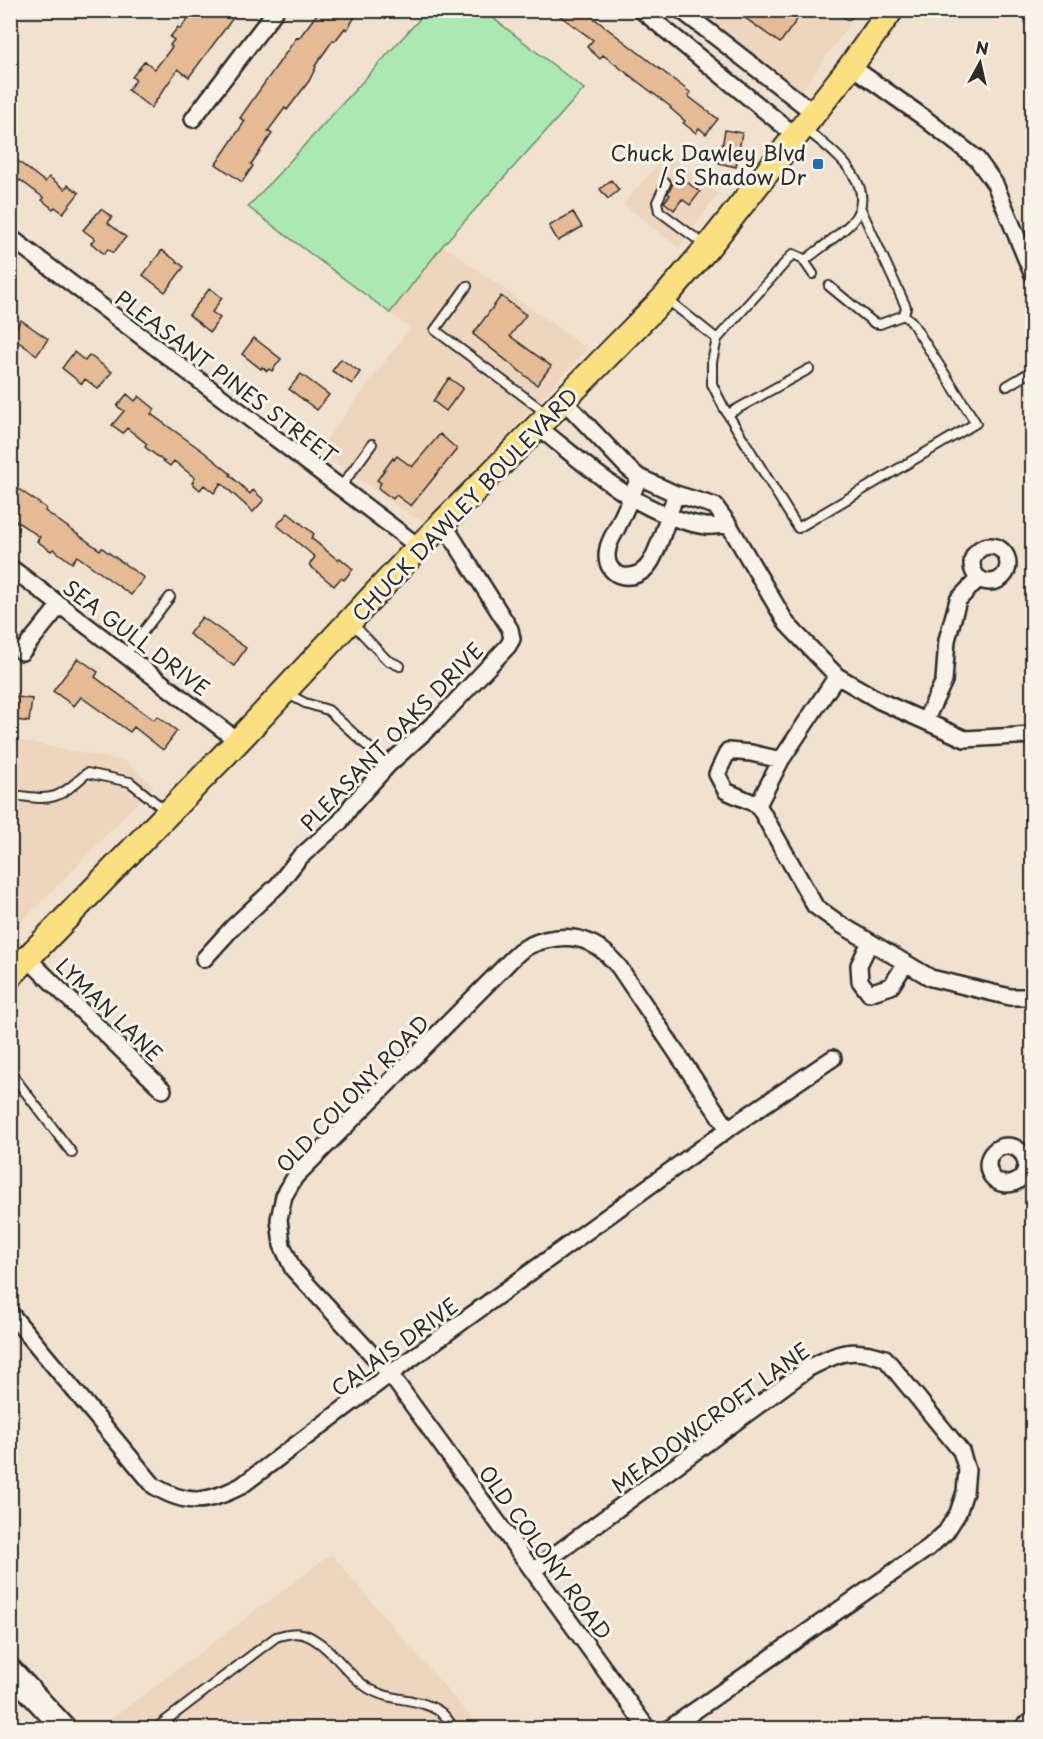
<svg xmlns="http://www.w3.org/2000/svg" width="1043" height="1739" font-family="'Playpen Sans',sans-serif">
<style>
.built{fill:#edd6bd}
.green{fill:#ace9b0;stroke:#6c8a6e;stroke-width:1.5}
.building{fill:#e4bb94;stroke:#2b2b2b;stroke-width:1.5}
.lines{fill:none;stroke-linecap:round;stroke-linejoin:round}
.lane-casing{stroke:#2b2b2b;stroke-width:12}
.street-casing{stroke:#2b2b2b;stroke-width:20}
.secondary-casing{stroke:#2b2b2b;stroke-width:27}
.primary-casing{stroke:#2b2b2b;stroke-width:28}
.lane{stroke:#f7f3e8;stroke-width:8}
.street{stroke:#f7f3e8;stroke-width:15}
.secondary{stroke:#f7f3e8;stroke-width:22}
.primary{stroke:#fbe080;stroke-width:24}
.poi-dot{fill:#1f6fb2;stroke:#f7f3e8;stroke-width:2}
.labels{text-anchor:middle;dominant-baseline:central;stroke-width:6;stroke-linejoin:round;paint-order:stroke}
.poi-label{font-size:21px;fill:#2b2b2b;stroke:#f7f3e8;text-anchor:end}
.street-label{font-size:21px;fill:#2b2b2b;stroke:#f7f3e8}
</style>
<rect width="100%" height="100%" fill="#f1e2cf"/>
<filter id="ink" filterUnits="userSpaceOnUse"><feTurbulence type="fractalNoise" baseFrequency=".0167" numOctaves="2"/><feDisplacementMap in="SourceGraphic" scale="12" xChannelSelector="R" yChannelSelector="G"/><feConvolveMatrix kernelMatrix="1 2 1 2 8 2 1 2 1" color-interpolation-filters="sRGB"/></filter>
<g filter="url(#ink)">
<path class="built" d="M689,11h170l-61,85z
M667,154l51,40 -39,54 -56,-44z
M443,245l144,104 -153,167 -11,4 -9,-2 -96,-68 92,-122 -20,-15z
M11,739l114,22 29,25 -143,147z
M331,1554l149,174h-381z"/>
<path class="green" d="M427,11h57l100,78 -141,156 -53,68 -142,-106z"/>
<path class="building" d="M194,10h45l-50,67 -11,-8 -27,39 -23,-18 8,-10 -4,-3 13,-16 10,8 17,-22 -2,-2 4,-5 -4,-3 8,-10 2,2z
M320,10h39l-12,20 -2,-2 -10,13 -2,-1 -18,26 1,1 -7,14 -22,29 -2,-2 -17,23 4,3 -21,30 2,2 -11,16 -26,-18 29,-43 -5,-3 57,-81 2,1z
M552,10h31l108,83 -3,3 30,23 -12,15 -7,-6 -3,5 -13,-10 2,-2 -15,-13 1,-1 -68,-52 -3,4 -13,-12 6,-7z
M734,10h70l-24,33z
M725,130l17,3 -6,34 -17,-4z
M10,155l35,27 4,-5 16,12 3,-4 11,8 -16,20 -8,-6 -2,2 -11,-9 2,-2 -24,-18 -3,3 -7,-5z
M683,179l17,13 -10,13 -8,-6 -8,11 -10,-8 6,-7 -2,-2 7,-13 5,4z
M611,180l8,10 -11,9 -8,-10z
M101,209l11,8 -4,6 18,14 -13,16 -5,-4 -4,5 -13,-11 4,-4 -12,-9z
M573,212l9,15 -24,14 -9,-15z
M162,250l22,17 -19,25 -22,-17z
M210,288l12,10 -10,14 8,6 -10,14 -21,-17z
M501,296l25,19 -16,21 41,30 -14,19 -64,-51z
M21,320l27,19 -11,16 -27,-19z
M254,338l27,21 -9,12 -3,-2 -2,2 -5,-4 -1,2 -19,-15z
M74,352l11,9 4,-6 23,17 -14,17 -13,-10 -3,5 -20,-16z
M341,359l19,13 -8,12 -20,-13z
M301,374l28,21 -12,15 -28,-21z
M449,378l14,10 -17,23 -13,-10z
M127,394l8,7 4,-5 16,13 -4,5 53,38 27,22 -1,1 20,19 3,-4 11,10 -11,12 -32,-29 -7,10 -10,-8 -4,5 -8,-7 3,-5 -21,-17 -4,5 -25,-19 2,-3 -20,-16 -4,5 -11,-8 12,-14 -7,-5z
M440,434l17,15 -46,57 -15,-11 -3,4 -15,-11 3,-5 -4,-3 16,-22 1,2 3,-4 15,11z
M10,483l36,25 -1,3 55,39 2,-2 42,30 -13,17 -54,-39 -5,7 -19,-14 -2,2 -14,-10 3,-4 -30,-20z
M288,513l26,21 -3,4 27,22 2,-2 13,11 -9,11 -3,-2 -7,8 -25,-21 6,-8 -38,-32z
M202,617l44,31 -12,18 -45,-32z
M78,658l20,14 -3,5 59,43 3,-4 20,15 -14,19 -29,-23 -4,5 -49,-35 -7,9 -21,-15z
M10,696l22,3 -3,23 -19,-3z"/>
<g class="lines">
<g class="lane-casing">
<path id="lane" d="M848,14l3,-4
M666,183l-9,19 2,9 46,34
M860,207l46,100 -2,8
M804,261c15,-12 33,-24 47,-38 33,-37 -21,-74 -47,-95
M467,286l-32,44 111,83
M668,300l49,39 -5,23v22l12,24 74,120 178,-105 -65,-102 -7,-6 -24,9 -6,-1 -45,-37
M717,339l76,-85 9,4 11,16
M1007,386l25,-15
M728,414l81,-45
M340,488l32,-44
M353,624l34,36 13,6
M126,654l44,-57
M288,694l17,9 23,7 60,55
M10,795c44,5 44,7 77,-22l43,9 36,29
M10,1072l62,81
M156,1728l120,-91c12,-4 24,-6 36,1 22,12 35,37 56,50 22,14 50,9 71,23 6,3 11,12 15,17"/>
</g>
<g class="street-casing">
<path id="street" d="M641,10l155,126
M681,10l133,103
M851,66l72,51 54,42 18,25 37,89
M193,119l83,-109
M10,237l409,310
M564,401l64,67 11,9 37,17 39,12 14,19 58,99 50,52 43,25 85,38 67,-4
M538,427c51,40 101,88 167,99 8,1 16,-1 24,-1
M639,477c-6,17 -14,34 -22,51 -3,6 -8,14 -9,20 -7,30 27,38 42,15 10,-15 19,-51 26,-69
M972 564a18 18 0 1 1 36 0a18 18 0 1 1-36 0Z
M10,567l228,174
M22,652l38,-47
M837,676l-56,84 -23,45 57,101 25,18 91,54 79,19h22
M925,721l19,-40 3,-41 11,-40 20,-21
M758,805l-32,-14 -9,-17 11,-23 23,2 30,7
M870,942l-11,23 1,16 9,12 22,-7 15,-23
M27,958l136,132
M204,959l29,-32 45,-42 21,-27 41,-36 12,-17 36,-40 51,-46 69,-73 4,-7 -2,-10 -67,-106
M988 1165a19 19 0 1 1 38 0a19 19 0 1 1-38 0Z
M10,1313l144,173c33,20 54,17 87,0l149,-112 338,-245 105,-71
M534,1570l275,-202c31,-16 42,-21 76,-10l76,93 6,19 -2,22 -7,21 -12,19 -18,16 -258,180
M647,1728l-257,-354 -97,-105 -11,-24 -3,-26 5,-23 11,-19 206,-207c7,-7 13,-14 21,-20 17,-12 49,-17 68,-7 12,5 20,14 29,24l109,162"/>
</g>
<g class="secondary-casing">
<path id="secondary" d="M10,1670l54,58
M1027,1728l5,-3"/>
</g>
<g class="primary-casing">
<path id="primary" d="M10,976l228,-235 181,-194 246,-250 43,-50 143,-181 40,-56"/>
</g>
<use href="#lane" class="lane"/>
<use href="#street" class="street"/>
<use href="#secondary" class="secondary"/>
<use href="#primary" class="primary"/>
</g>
</g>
<rect class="poi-dot" x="812" y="158" width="12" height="12" rx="3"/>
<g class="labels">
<g class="poi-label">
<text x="806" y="152">Chuck Dawley Blvd<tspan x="806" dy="24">/ S Shadow Dr</tspan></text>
</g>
<g class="street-label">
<text transform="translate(227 376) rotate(37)">PLEASANT PINES STREET</text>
<text transform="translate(464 504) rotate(-46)">CHUCK DAWLEY BOULEVARD</text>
<text transform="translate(137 637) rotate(37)">SEA GULL DRIVE</text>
<text transform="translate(391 736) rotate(-46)">PLEASANT OAKS DRIVE</text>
<text transform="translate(110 1009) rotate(44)">LYMAN LANE</text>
<text transform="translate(352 1093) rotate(-46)">OLD COLONY ROAD</text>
<text transform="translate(394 1346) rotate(-36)">CALAIS DRIVE</text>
<text transform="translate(710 1417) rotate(-36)">MEADOWCROFT LANE</text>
<text transform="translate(546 1552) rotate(54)">OLD COLONY ROAD</text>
</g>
</g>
<rect width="1043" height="1739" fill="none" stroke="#f7f3e8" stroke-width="36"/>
<rect x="18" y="18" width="1007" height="1703" fill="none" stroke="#2b2b2b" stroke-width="2" filter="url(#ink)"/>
<g transform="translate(980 63) rotate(8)" stroke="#f7f3e8" stroke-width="4.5" paint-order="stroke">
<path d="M0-4.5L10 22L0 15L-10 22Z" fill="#2b2b2b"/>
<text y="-9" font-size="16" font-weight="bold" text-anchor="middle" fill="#2b2b2b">N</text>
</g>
</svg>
